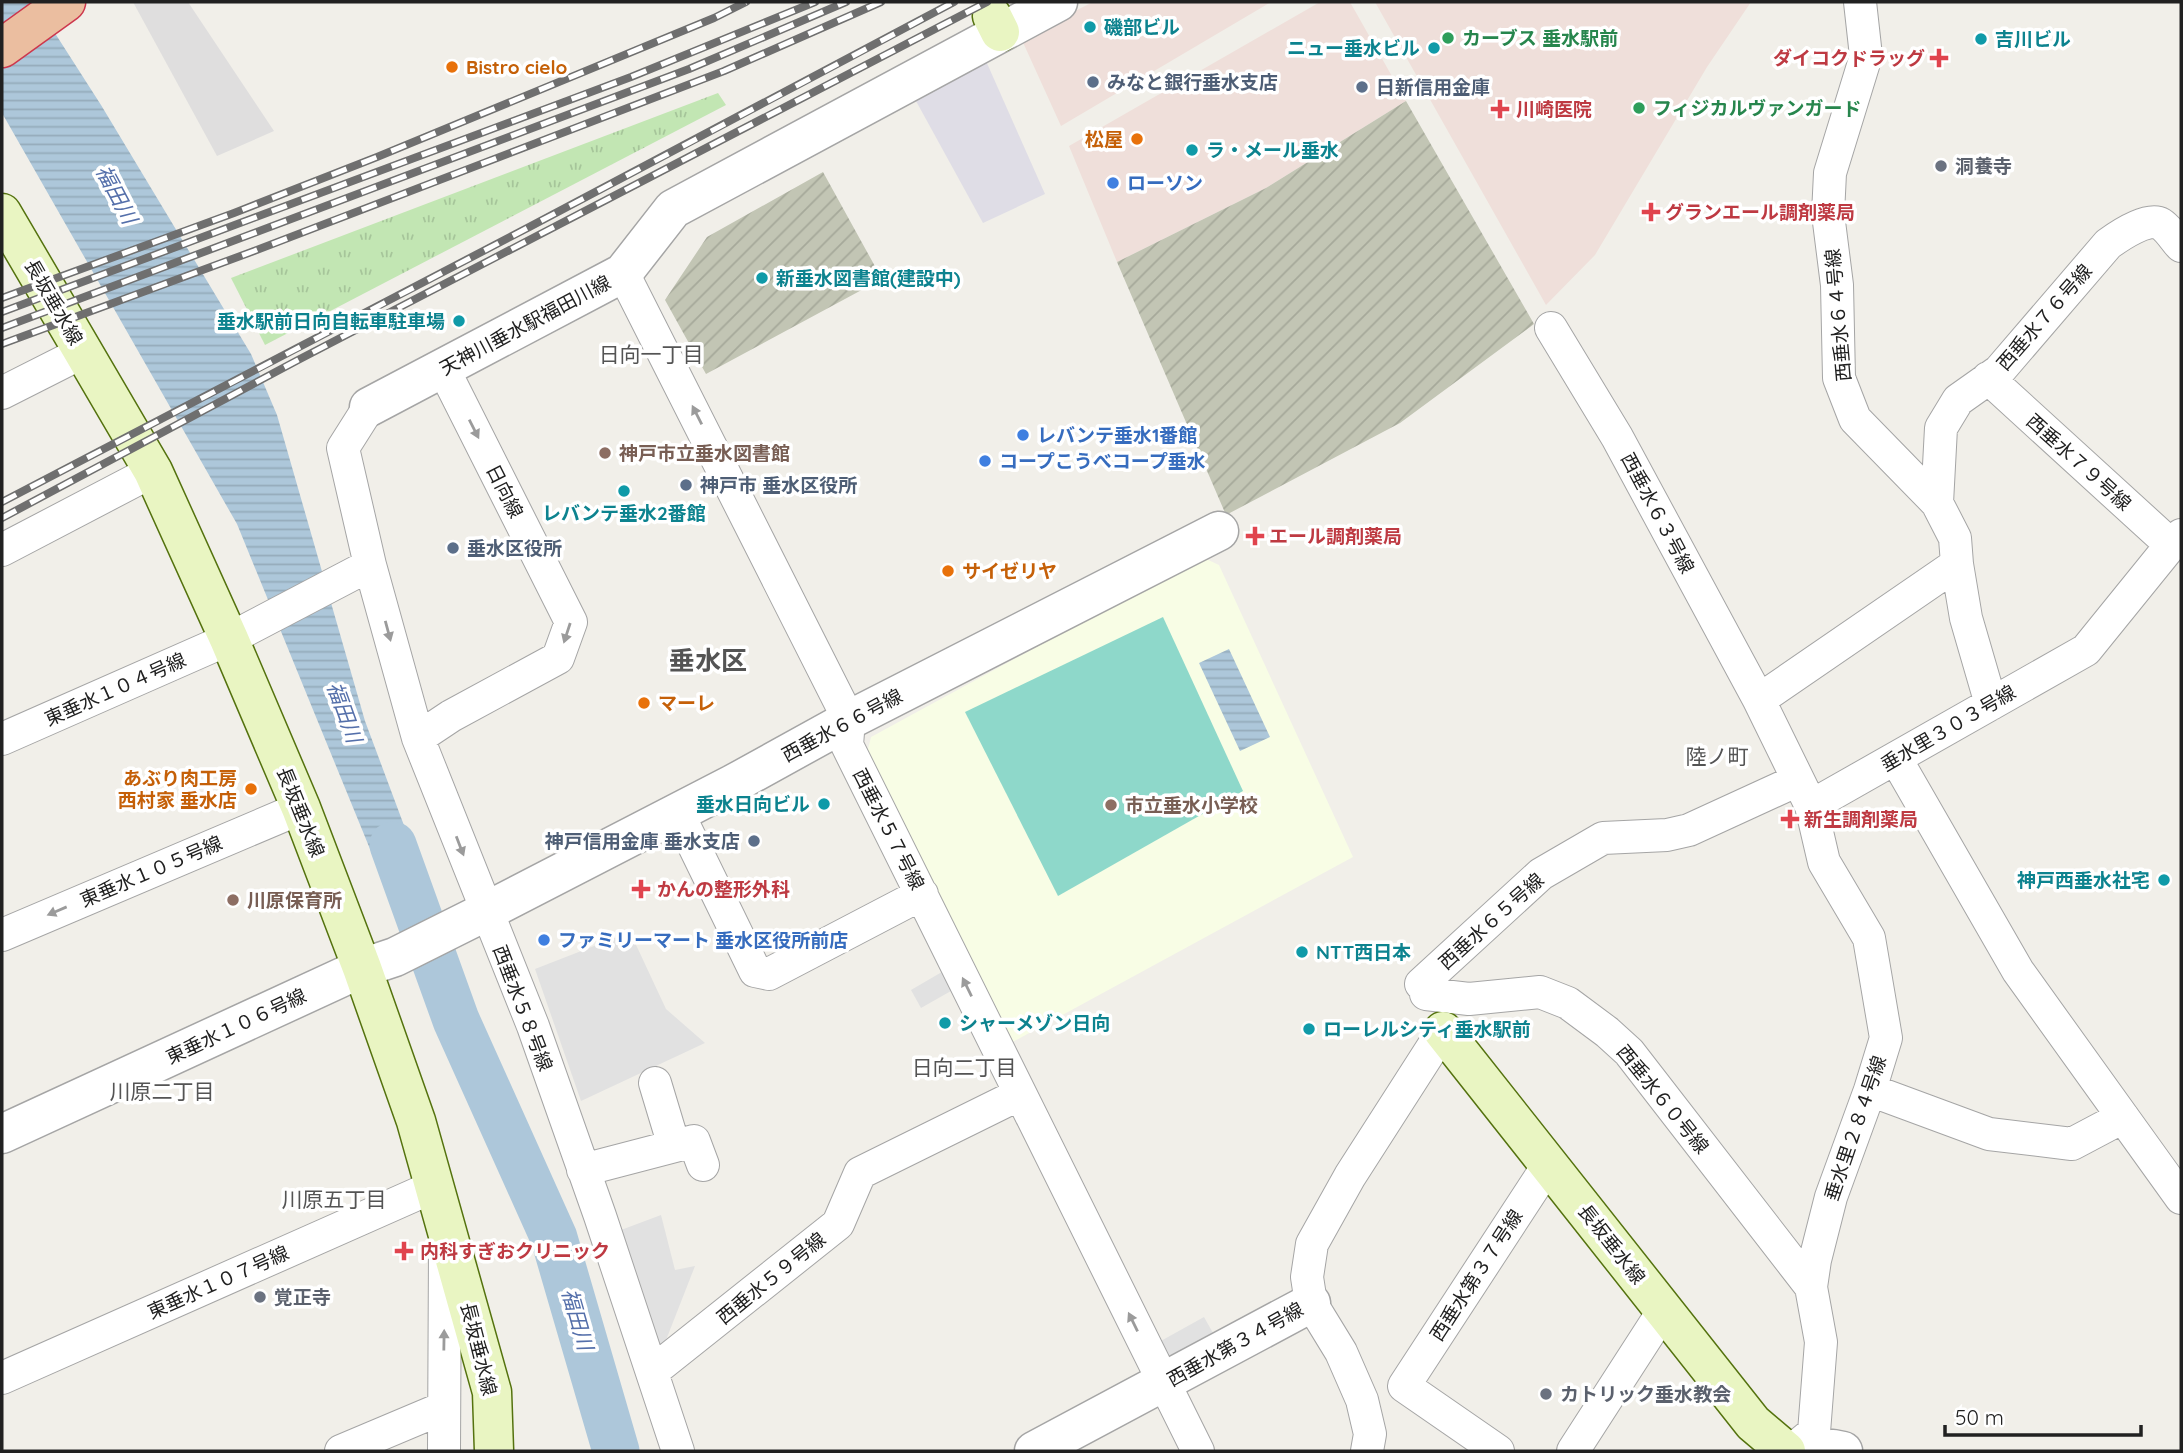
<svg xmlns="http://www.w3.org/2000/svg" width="2183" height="1453" font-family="Quicksand,'Noto Sans JP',sans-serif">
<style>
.residential{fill:#dfdede}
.commercial{fill:#efdfda}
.education{fill:#f8fde5}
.construction{fill:url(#construction-furrows)}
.grass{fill:url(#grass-tufts)}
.pitch{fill:#8ed8ca}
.parking{fill:#e1e1e1}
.plaza{fill:#dfdde6}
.water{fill:url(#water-rules)}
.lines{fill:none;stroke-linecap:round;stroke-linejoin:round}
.river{stroke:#adc7da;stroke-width:47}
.minor-casing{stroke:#a5a5a5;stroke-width:34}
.tertiary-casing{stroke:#a5a5a5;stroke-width:41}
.secondary-casing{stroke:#54720e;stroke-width:41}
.trunk-casing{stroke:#cd374d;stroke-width:41}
.minor{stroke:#fff;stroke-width:32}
.tertiary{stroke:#fff;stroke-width:38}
.secondary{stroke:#e9f5c2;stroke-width:38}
.trunk{stroke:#ebbea0;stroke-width:38}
.rail-casing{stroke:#6f6f6f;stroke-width:8}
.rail{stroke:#fff;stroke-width:5;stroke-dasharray:16;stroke-linecap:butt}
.oneway{fill:#9b9b9b}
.culture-dot{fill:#0f9aa8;stroke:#fff;stroke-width:2.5}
.leisure-dot{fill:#2e9e5b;stroke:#fff;stroke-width:2.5}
.health-dot{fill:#e0444e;stroke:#fff;stroke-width:2.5}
.food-dot{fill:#e8710a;stroke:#fff;stroke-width:2.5}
.service-dot{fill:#5c6f8a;stroke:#fff;stroke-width:2.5}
.worship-dot{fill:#6b7280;stroke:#fff;stroke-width:2.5}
.shop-dot{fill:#3f7fe0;stroke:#fff;stroke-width:2.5}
.education-dot{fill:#8d6e63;stroke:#fff;stroke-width:2.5}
.labels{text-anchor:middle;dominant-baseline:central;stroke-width:7;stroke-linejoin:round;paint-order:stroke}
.culture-label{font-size:19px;font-weight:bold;fill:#0d838f;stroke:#fff;text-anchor:start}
.leisure-label{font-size:19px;font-weight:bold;fill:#27864d;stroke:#fff;text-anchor:start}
.health-label{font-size:19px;font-weight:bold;fill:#be3a42;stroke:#fff;text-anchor:start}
.food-label{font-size:19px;font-weight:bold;fill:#c56008;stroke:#fff;text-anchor:start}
.service-label{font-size:19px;font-weight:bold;fill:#4e5e75;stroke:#fff;text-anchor:start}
.worship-label{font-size:19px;font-weight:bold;fill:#5b616d;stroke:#fff;text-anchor:start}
.shop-label{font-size:19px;font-weight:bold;fill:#366cbe;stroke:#fff;text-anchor:start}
.street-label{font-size:19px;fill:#212121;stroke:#fff}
.education-label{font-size:19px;font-weight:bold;fill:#785e54;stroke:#fff;text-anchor:start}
.water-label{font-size:21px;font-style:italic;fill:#546faa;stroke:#fff}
.neighbourhood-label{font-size:21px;fill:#545454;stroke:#fff}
.district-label{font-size:26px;font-weight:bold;fill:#545454;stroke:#fff}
</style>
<defs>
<pattern id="construction-furrows" width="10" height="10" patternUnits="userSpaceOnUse" patternTransform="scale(1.75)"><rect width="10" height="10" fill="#c2c5b4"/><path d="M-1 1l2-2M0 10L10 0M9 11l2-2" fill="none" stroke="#a6a99a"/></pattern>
<pattern id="grass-tufts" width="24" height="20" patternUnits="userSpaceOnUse" patternTransform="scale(1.75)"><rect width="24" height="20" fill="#c2e6b3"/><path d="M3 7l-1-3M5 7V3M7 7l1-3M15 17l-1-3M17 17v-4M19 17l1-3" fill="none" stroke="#a6c59a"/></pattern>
<pattern id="water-rules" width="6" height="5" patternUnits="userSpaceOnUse" patternTransform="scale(1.75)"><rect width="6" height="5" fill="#adc7da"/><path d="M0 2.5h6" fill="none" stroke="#95abbb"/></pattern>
</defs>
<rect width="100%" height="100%" fill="#f1efe9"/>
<path class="residential" d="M133,2h55l86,129 -57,25z"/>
<path class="commercial" d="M1093,2h178l-210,124 -40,-88z
M1320,2h30l56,99 -140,87 -149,74 -48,-116z
M1375,2h376l-44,65 -112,188 -49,50z"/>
<path class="education" d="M1202,557l17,8 134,292 -344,187 -142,-291 4,-16z"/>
<path class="construction" d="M1406,101l128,223 -134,99 -174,92 -109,-253 149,-74z
M823,172l59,107 -176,95 -41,-74 42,-63z"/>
<path class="grass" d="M718,93l8,12 -461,240 -34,-67z"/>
<path class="pitch" d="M1163,617l80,174 -185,105 -93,-184z"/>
<path class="parking" d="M630,932l36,77 39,34 -124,58 -46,-132z
M947,969l11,18 -37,21 -10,-18z
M661,1215l14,55 20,-4 -36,92 -38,-128z
M1204,1317l13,23 -46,25 -12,-23z"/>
<path class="plaza" d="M986,61l59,133 -62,29 -67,-122z"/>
<path class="water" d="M2,2h33l66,103 150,249 26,61 88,306 65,174 -33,20 -160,-391 -235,-411z
M1229,649l41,88 -30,14 -41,-88z"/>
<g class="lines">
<path class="river" d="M393,845l63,175 98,218 62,213"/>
<g class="minor-casing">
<path id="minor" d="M623,273l226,447 -2,25 351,706
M1551,328l66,109 142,263 52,106 13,56 45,76 17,100 -16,52 -39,107 -16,63 -4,27 10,55 -7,90 -23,19
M1988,378l183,167
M2,393l81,-41
M369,407l-26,41 27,117 48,173 115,288 67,190 78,235
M1937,503l4,-75 17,-28 41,-29 109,-127c11,-8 40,-28 53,-20 8,5 14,16 20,22
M2,550l151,-79
M1957,564l9,54 25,86
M1759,700l198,-136 -2,-26 -18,-35 -82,-84 -16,-41 -2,-93 -9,-71 2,-41 36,-117 -6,-54
M418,738l33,-22 107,-58 13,-36 -128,-254
M2,739l227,-100 141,-74
M1896,759l122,212 163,227
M1811,806l275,-156 85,-105 10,-10
M678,813l77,158 14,3 153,-80
M2,935l299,-127
M1421,984l120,-110 62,-36 64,-3 22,-5 109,-50
M1426,994l43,5 71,-7 28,11 39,29 22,20 182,235
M655,1083l19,63
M1870,1090l119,44 83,10 51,-27
M583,1170l111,-29 9,24
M652,1372l186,-148 22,-51 160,-79
M2,1378l433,-192
M341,1451l102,-43
M444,1451l1,-201
M1367,1451l3,-17 -8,-34 -21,-48 -30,-49 -4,-26 5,-33 38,-68 93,-145
M1498,1451l-94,-65 145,-222
M1573,1451l91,-141"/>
</g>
<g class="tertiary-casing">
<path id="tertiary" d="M369,407l254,-134 50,-64 385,-207
M2,1134l360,-166 33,-11 90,-45 248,-128 116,-64 370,-189
M1034,1451l277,-148
M1810,1451l23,-2 10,2"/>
</g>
<g class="secondary-casing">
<path id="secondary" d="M992,16l8,16
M2,213l151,258 76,168 72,169 61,160 54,153 76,271 2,59
M1443,1031l310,392 33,28"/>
</g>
<g class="trunk-casing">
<path id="trunk" d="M2,48l64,-46"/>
</g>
<use href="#minor" class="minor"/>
<use href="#tertiary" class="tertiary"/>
<use href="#secondary" class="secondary"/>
<use href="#trunk" class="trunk"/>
<g class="rail-casing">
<path id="rail" d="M2,298l232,-85 143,-56 337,-139 32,-16
M2,312l629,-235 184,-75
M2,328l687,-259 157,-67
M2,344l252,-93 470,-180 157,-69
M2,502c318,-165 636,-331 952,-500
M2,518l296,-158 689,-358"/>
</g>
<use href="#rail" class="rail"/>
</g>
<defs><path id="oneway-solid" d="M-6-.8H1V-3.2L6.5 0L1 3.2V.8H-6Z" transform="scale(1.75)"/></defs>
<g class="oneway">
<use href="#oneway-solid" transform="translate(697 415) rotate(-117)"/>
<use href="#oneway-solid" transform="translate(474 429) rotate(63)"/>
<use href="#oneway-solid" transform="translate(388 631) rotate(75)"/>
<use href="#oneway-solid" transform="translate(567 633) rotate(108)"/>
<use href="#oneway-solid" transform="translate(460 846) rotate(69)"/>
<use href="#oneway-solid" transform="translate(57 911) rotate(157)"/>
<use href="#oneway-solid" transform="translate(967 987) rotate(-116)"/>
<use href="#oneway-solid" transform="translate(1133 1322) rotate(-116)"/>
<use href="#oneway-solid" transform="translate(444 1340) rotate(-89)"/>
</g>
<g class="culture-dot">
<circle cx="1090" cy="27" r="7"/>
<circle cx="1981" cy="39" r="7"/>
<circle cx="1434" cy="48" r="7"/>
<circle cx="1192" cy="150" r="7"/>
<circle cx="762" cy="278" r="7"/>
<circle cx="459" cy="321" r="7"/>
<circle cx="624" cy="491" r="7"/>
<circle cx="824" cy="804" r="7"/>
<circle cx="2164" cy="880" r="7"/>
<circle cx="1302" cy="952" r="7"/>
<circle cx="945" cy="1023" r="7"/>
<circle cx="1309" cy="1029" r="7"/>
</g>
<g class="leisure-dot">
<circle cx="1448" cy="38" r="7"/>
<circle cx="1639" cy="108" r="7"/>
</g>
<g class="health-dot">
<path d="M1935.5 47.5h7v7h7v7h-7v7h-7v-7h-7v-7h7z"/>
<path d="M1496.5 98.5h7v7h7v7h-7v7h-7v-7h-7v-7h7z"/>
<path d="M1647.5 201.5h7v7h7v7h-7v7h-7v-7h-7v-7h7z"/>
<path d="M1251.5 525.5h7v7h7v7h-7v7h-7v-7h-7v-7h7z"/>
<path d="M1786.5 808.5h7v7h7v7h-7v7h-7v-7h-7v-7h7z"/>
<path d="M637.5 878.5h7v7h7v7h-7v7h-7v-7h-7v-7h7z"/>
<path d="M400.5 1240.5h7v7h7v7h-7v7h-7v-7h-7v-7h7z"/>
</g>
<g class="food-dot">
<circle cx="452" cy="67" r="7"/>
<circle cx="1137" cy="139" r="7"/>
<circle cx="948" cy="571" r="7"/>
<circle cx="644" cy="703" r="7"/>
<circle cx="251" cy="789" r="7"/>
</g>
<g class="service-dot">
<circle cx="1093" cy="82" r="7"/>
<circle cx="1362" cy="87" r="7"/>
<circle cx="686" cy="485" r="7"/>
<circle cx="453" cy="548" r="7"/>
<circle cx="754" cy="841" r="7"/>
</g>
<g class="worship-dot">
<circle cx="1941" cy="166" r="7"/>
<circle cx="260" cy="1297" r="7"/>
<circle cx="1546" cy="1394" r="7"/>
</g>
<g class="shop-dot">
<circle cx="1113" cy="183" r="7"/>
<circle cx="1023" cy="435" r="7"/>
<circle cx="985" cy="461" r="7"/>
<circle cx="544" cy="940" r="7"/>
</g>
<g class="education-dot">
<circle cx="605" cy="453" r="7"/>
<circle cx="1111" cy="805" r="7"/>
<circle cx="233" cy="900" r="7"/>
</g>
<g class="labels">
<g class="culture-label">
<text x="1104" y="27">磯部ビル</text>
<text x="1995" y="39">吉川ビル</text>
<text x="1420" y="48" text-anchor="end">ニュー垂水ビル</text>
<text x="1206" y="150">ラ・メール垂水</text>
<text x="776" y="278">新垂水図書館(建設中)</text>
<text x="445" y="321" text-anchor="end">垂水駅前日向自転車駐車場</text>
<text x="624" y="513" text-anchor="middle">レバンテ垂水2番館</text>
<text x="810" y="804" text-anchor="end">垂水日向ビル</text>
<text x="2150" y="880" text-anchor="end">神戸西垂水社宅</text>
<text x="1316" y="952">NTT西日本</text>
<text x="959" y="1023">シャーメゾン日向</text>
<text x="1323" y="1029">ローレルシティ垂水駅前</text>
</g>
<g class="leisure-label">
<text x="1462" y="38">カーブス 垂水駅前</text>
<text x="1653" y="108">フィジカルヴァンガード</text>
</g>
<g class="health-label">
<text x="1925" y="58" text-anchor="end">ダイコクドラッグ</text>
<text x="1516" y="109">川崎医院</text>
<text x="1665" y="212">グランエール調剤薬局</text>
<text x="1269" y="536">エール調剤薬局</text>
<text x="1804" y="819">新生調剤薬局</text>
<text x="657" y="889">かんの整形外科</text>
<text x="420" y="1251">内科すぎおクリニック</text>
</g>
<g class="food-label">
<text x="466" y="67">Bistro cielo</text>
<text x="1123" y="139" text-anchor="end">松屋</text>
<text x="962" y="571">サイゼリヤ</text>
<text x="658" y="703">マーレ</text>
<text x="237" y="778" text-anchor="end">あぶり肉工房<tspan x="237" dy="22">西村家 垂水店</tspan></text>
</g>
<g class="service-label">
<text x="1107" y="82">みなと銀行垂水支店</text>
<text x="1376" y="87">日新信用金庫</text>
<text x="700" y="485">神戸市 垂水区役所</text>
<text x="467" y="548">垂水区役所</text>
<text x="740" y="841" text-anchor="end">神戸信用金庫 垂水支店</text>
</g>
<g class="worship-label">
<text x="1955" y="166">洞養寺</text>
<text x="274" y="1297">覚正寺</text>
<text x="1560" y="1394">カトリック垂水教会</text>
</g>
<g class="shop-label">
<text x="1127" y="183">ローソン</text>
<text x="1037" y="435">レバンテ垂水1番館</text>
<text x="999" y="461">コープこうべコープ垂水</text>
<text x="558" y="940">ファミリーマート 垂水区役所前店</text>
</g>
<g class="street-label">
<text transform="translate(54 302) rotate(60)">長坂垂水線</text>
<text transform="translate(1838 315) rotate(-95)">西垂水６４号線</text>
<text transform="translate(2044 317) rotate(-49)">西垂水７６号線</text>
<text transform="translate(525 325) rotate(-28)">天神川垂水駅福田川線</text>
<text transform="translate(2079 462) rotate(42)">西垂水７９号線</text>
<text transform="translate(505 491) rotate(63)">日向線</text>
<text transform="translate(1658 513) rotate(62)">西垂水６３号線</text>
<text transform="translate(115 689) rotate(-24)">東垂水１０４号線</text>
<text transform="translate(842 725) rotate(-28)">西垂水６６号線</text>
<text transform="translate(1948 728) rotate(-30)">垂水里３０３号線</text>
<text transform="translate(301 812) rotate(68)">長坂垂水線</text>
<text transform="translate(889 829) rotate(63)">西垂水５７号線</text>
<text transform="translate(151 871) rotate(-23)">東垂水１０５号線</text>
<text transform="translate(1491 921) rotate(-42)">西垂水６５号線</text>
<text transform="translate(523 1008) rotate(69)">西垂水５８号線</text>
<text transform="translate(236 1026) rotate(-25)">東垂水１０６号線</text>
<text transform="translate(1663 1099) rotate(51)">西垂水６０号線</text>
<text transform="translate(1855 1128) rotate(-71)">垂水里２８４号線</text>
<text transform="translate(1612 1244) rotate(52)">長坂垂水線</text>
<text transform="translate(1476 1275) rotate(-57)">西垂水第３７号線</text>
<text transform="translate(771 1278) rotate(-39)">西垂水５９号線</text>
<text transform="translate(218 1282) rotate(-24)">東垂水１０７号線</text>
<text transform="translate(1235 1344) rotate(-29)">西垂水第３４号線</text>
<text transform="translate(479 1349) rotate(76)">長坂垂水線</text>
</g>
<g class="education-label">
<text x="619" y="453">神戸市立垂水図書館</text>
<text x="1125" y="805">市立垂水小学校</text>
<text x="247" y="900">川原保育所</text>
</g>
<g class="water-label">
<text transform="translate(117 194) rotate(62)">福田川</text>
<text transform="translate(345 712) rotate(70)">福田川</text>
<text transform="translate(578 1319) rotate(74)">福田川</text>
</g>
<g class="neighbourhood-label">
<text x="651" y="354">日向一丁目</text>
<text x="1717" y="756">陸ノ町</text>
<text x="964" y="1067">日向二丁目</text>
<text x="162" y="1091">川原二丁目</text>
<text x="334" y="1199">川原五丁目</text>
</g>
<g class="district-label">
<text x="708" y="660">垂水区</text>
</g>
</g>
<rect width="2183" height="1453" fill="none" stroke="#212121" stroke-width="7"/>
<path d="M1945 1425v10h196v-10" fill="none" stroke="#212121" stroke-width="3.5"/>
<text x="1955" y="1425" font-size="21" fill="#212121" stroke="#ffffff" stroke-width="5" paint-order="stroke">50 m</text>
</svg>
